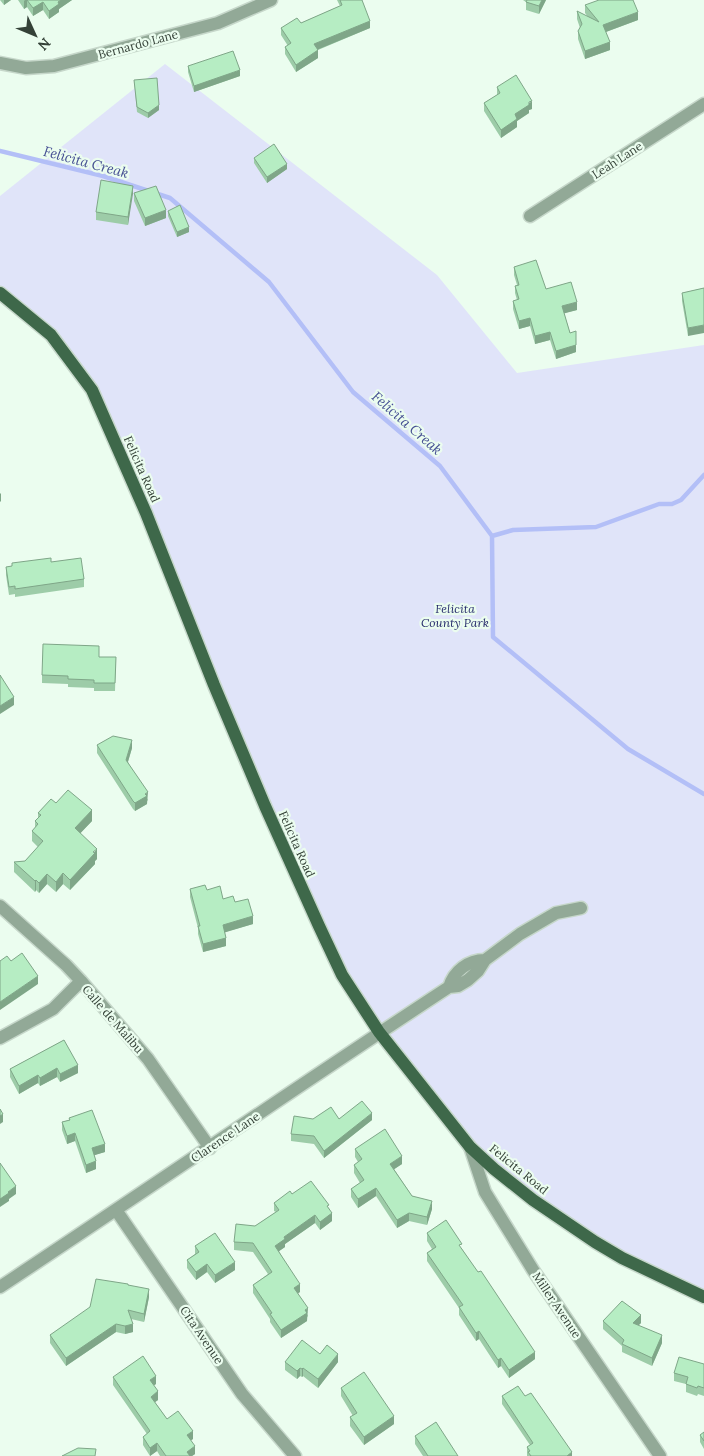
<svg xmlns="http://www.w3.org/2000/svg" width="704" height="1456" font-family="Lora,serif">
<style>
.green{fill:#e0e4f9}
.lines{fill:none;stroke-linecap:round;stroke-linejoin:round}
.stream{stroke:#b3bff7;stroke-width:4.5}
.minor-casing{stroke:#c6d7ca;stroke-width:15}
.major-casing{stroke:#c6d7ca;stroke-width:15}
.minor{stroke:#92a997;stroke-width:12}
.major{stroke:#3e684a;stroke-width:12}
.wall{fill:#9dcca8}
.shaded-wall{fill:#7fa688}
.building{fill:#b6edc3;stroke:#7fa688}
.labels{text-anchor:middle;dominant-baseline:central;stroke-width:4.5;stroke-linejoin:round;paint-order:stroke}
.street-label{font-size:12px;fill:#344137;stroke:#ebfdef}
.park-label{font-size:12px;font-style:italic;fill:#272c6c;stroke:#ebfdef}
.water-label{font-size:14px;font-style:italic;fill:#454f93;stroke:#ebfdef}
</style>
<rect width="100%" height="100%" fill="#ebfdef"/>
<path class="green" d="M165,64l272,211 80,98 187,-28v952l-82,-39 -152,-111 -128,-172 -250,-585 -41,-55 -51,-42v-97z"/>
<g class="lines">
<path class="stream" d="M0,151l103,25 67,22 99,84 84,110 87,74 52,70 1,101 135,112 76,45
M492,536l21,-6 83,-3 63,-23h13l9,-4 23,-25"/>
<g class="minor-casing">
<path id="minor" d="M0,63l26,5 28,-2 164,-43 53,-23
M530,216l174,-112
M0,906l66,59 15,16 67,78 62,89
M449,987c5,-16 19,-27 36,-27
M0,1038l53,-29 28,-28
M470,1147l15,45 48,78 127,186
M116,1210l126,184 53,62
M0,1287c150,-99 298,-201 449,-300l9,-1 10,-6 10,-9 7,-11 35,-26 36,-21 25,-5"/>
</g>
<g class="major-casing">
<path id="major" d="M0,293l51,42 41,55 54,123 68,172 51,121 54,120 23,49 37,57 91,115 24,22 39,31 62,42 27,16 82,39"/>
</g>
<use href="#minor" class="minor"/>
<use href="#major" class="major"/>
</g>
<path class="wall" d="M0,0h11l-7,5z
M18,0h54l-13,9v3l-10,7 -6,-9 -10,6 -6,-9 -3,2z
M337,0h25l8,28 -52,22v8l-22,14 -11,-18v-7l3,-1 -7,-11v-7l20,-5 39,-17z
M523,0h23l-7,14 -13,-4v-8z
M585,5l53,15 -32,12 4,18 -25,9 -7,-20v-8l2,-3 -3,-9v-8l11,6 -3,-4z
M188,66l52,10 -46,16 -6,-20z
M134,80l25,30 -11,8 -11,-6z
M497,87l35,22 -3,1v3l-12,8v6l-16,11 -17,-27v-8l13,-8z
M254,158l33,11 -20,14 -13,-20z
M133,186l-5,39 -32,-5v-8z
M134,193l32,25 -21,8 -11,-25z
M168,211l21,21 -12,5 -9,-21z
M514,267l63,43 -13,3 12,39 -20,7 -6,-19 -15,4 -5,-18 -11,3 -6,-20v-8l4,-1 -2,-7v-7l2,-1 -3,-10z
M704,288l-16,48 -6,-35v-8z
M51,562l33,17v8l-69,10v-3l-6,1 -3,-20v-8z
M99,657h17l-1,34h-21v-3l-26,-1v-3l-26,-1v-8z
M97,745l35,3 -4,14 20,38 -1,1v3l-12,7 -2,-2 -36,-56z
M56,803l36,18 -12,12 17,26 -2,2v3l-25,26 -7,-6 -7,8 -9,-8 -8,9 -3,-3 -1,2 -21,-20v-10l11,-1 13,-14 -6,-6v-10l3,-3v-7l3,-3v-5z
M190,889l17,1 16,9 12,3 18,22 -28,8 1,14 -23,6 -5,-18v-6l-8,-31z
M64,1040l14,33 -18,9 -3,-5 -17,9 -2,-3 -19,11 -9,-17v-8z
M69,1118l36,34 -11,3 2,14 -10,4 -11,-32 -8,3 -5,-14v-8l7,-2z
M313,1119h26l33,1 -48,38 -10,-14 -23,-3v-7z
M355,1149l47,15 -8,5 18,27 20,13 -5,16 -18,-4 -12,7 -21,-32 -18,12 -7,-11v-8l9,-6 -6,-10v-8l4,-3 -3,-5z
M292,1194l37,14 3,13 -12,9 -5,-7 -30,21v3l-6,4 21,41 -2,1 10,23 -1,1v4l-26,17 -11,-16v-3l-17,-26v-8l15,-11 -15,-22 -19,-2v-8l21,-16 21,-14 -2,-1v-8z
M427,1233l35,16 73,110 -26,19 -8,-12 -3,2 -19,-29 -3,2 -17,-26v-7l-32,-47v-8l5,-4 -5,-8z
M195,1246l40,24 -20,13 -8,-11 -11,8 -9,-12v-8l8,-6z
M128,1285l21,12 -5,25 -13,-3 2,13 -8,2 -9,-2 -50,34 -16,-23v-8z
M603,1321l38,2 -3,2 24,18 -10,23 -30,-14v-6l-19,-17z
M320,1354l18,8 -20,26 -15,-12 -1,1 -2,-1 -3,3 -12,-9v-8z
M704,1364v32l-6,-2 -1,2 -11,-4v-8l-12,-3v-8z
M113,1377l43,7 -2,1 4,15 -3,2 12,17 26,20 -2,1 4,14 -3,2h-32l-3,-5 -7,5 -7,-11v-8l4,-3 -34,-49z
M341,1388l53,36 -30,21 -14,-19v-9l3,-1 -12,-20z
M502,1396h23l47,60h-45v-9l3,-2 -28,-41z
M704,1432v17l-4,-7v-7z
M415,1436l43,20h-35l-8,-12z"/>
<path class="shaded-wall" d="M4,0h7l-7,5z
M25,0h2v7l-3,2v-8z
M61,0h11l-13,9v3l-10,7v-8z
M542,0h4l-7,14v-8z
M43,2v8l-10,6v-8z
M638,12v8l-35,13v-8z
M370,21v7l-56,23v-7z
M610,42v8l-25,9v-8z
M318,50v8l-22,14v-7z
M240,70v6l-46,16v-6z
M532,101v8l-3,1v3l-12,8v6l-16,11v-8l14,-16z
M159,105v5l-11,8v-5z
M287,164v5l-20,14v-6z
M133,186v8l-5,31v-8z
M166,210v8l-21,8v-8z
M189,227v5l-12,5v-5z
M577,302v8l-15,4v-8z
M530,318v8l-11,3v-8z
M704,325v8l-16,3v-8z
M550,332v8l-15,4v-8z
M576,345v7l-20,7v-8z
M1,493v8l-1,1v-8z
M14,697v8l-14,9v-8z
M132,740v8l-6,20v-8z
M148,792l-1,12 -12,7v-8z
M92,810v11l-17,18v-11z
M97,849v10l-2,2v3l-25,26v-10z
M63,873v11l-7,8v-10z
M47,874v10l-8,9v-10z
M36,880v10l-1,2v-11z
M253,916v8l-30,9v-8z
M226,938v8l-23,6v-8z
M38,976v8l-38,26v-8z
M78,1065v8l-18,9v-8z
M57,1068v9l-17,9v-8z
M38,1075v8l-19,11v-8z
M372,1113v7l-48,38v-7z
M3,1114v8l-3,2v-8z
M75,1133v8l-8,3v-8z
M105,1144v8l-13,4v-8z
M402,1156v8l-12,8v-8z
M96,1161v8l-10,4v-8z
M16,1186v8l-7,5v2l-9,6v-8l8,-7z
M376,1188v8l-18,12v-9z
M432,1201v8l-5,16v-8z
M332,1213v8l-12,9v-8z
M409,1213v8l-12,7v-8z
M315,1215v8l-30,21v3l-10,7v-8l9,-9z
M235,1262v8l-20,13v-8z
M207,1264v8l-11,8v-8z
M300,1284v8l-6,4v-8z
M149,1289v8l-5,25v-8z
M308,1308l-1,13 -26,17v-8z
M641,1315v8l-8,8v-8z
M116,1324v8l-50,34v-8z
M133,1324v8l-8,2v-8z
M479,1331v8l-3,2v-8z
M662,1335v8l-10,23v-8z
M535,1352v7l-26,19v-8z
M338,1354v8l-20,26v-9z
M501,1358v8l-3,2v-8z
M300,1368v8l-3,3v-8z
M303,1368v8l-1,1v-8z
M156,1376v8l-6,4v-8z
M158,1391v9l-7,5v-8z
M394,1416v8l-30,21v-8z
M193,1431v8l-6,4v-8z
M157,1443v8l-7,5v-8z
M195,1446v8l-3,2h-5v-4z
M572,1452v4h-5z"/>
<path class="building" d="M27,0h34l-3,2 1,2 -10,7 -6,-9 -10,6z
M340,0h22l8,21 -56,23 4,6 -22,15 -11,-18 6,-4 -10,-15 16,-10 4,5 41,-18z
M527,0h15l-3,6 -13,-4z
M599,0h34l5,12 -35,13 7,17 -25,9 -7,-20 4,-7 -5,-13 22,11 -14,-17z
M233,51l7,19 -46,16 -6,-20z
M516,75l16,26 -3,1v3l-14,9 2,5 -16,11 -17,-27 16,-10 -3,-6z
M157,78l2,27 -11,8 -11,-6 -3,-27z
M274,144l13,20 -20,13 -13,-19z
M101,180l32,6 -5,31 -32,-5z
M156,186l10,24 -21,8 -11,-25z
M180,205l9,22 -12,5 -9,-21z
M536,260l10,29 25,-7 6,20 -15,4 8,27 6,-2v14l-20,6 -6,-19 -15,4 -5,-18 -11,3 -6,-20 6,-2 -4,-13 4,-1 -5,-18z
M704,288v37l-16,3 -6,-35z
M51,558v4l30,-4 3,21 -69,10v-3l-6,1 -3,-20 6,-1v-3z
M43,644l56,2v11h17l-1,26h-21v-3l-26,-1v-3l-26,-1z
M0,675l14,22 -14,9z
M113,736l19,4 -6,20 22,32 -3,2 2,2 -12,7 -2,-2 -36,-56z
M68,790l24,20 -17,18 22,21 -4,3 2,1 -25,27 -7,-7 -7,9 -9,-8 -8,9 -3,-3 -1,1 -21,-19 11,-1 18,-20 -11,-10 6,-7 -3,-3 6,-6 -3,-2 13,-14 5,4z
M205,885l2,5 13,-4 3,13 10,-3 2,6 13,-3 5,17 -30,9 3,13 -23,6 -5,-18h2l-10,-37z
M22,953l16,23 -38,26v-41l7,-5 4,5z
M64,1040l14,25 -18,9 -3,-6 -17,10 -2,-3 -19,11 -9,-17z
M362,1101l10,12 -48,38 -10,-15 -23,-2 3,-18 19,3 18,-12 8,12z
M0,1109l3,5 -3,2z
M92,1110l13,34 -13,4 4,13 -10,4 -11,-32 -8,3 -5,-14 8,-2 -1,-2z
M385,1129l17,27 -12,8 22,32 20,5 -5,16 -18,-4 -12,7 -21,-32 -18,11 -7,-10 13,-9 -10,-15 8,-6 -7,-10z
M0,1163l16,23 -8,6 1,1 -9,6z
M311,1181l18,24 -2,1 5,7 -12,9 -5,-7 -31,22 1,2 -10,7 25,38 -6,4 14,20 -3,2 2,3 -26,17 -11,-16 2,-1 -19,-28 19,-13 -19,-29 -19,-1 2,-18 19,2 24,-16 -5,-7 16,-12 2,3z
M446,1220l16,24 -3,1 19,27 3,-1 54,81 -26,18 -8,-12 -3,2 -19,-29 -3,2 -17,-26 4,-2 -36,-52 9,-6 -9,-14z
M215,1233l20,29 -20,13 -8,-11 -11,8 -9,-12 12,-8 -4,-6z
M96,1279l32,5v1l21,4 -5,25 -16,-4 5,14 -8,2 -9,-2 -50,34 -16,-23 40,-28z
M622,1301l19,14 -8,8 29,12 -10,23 -30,-14 2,-4 -21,-19z
M302,1340l18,14 7,-9 11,9 -20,25 -15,-11 -1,1 -2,-1 -3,3 -12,-9z
M143,1356l13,20 -6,4 8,11 -7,6 16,22 11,-8 15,20 -6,4 8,11 -8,6 3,4h-24l-9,-13 -7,5 -7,-11 7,-6 -37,-54z
M679,1357l25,7v24l-6,-2 -1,2 -11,-4 2,-7 -14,-4z
M364,1372l30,44 -30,21 -14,-20 7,-4 -16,-25z
M518,1386l7,10 6,-3 41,59 -5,4h-36l-3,-4 2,-1 -3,-4 6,-4 -31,-47z
M436,1422l22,34h-30l-13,-20z
M704,1432v9l-4,-6z
M78,1448l18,1 -1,7h-33z"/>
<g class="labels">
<g class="street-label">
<text transform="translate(138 44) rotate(-15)">Bernardo Lane</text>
<text transform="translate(617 160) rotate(-33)">Leah Lane</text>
<text transform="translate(142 469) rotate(66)">Felicita Road</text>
<text transform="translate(297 844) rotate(66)">Felicita Road</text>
<text transform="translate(113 1019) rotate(49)">Calle de Malibu</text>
<text transform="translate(225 1137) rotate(-34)">Clarence Lane</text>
<text transform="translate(519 1169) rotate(39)">Felicita Road</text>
<text transform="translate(557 1305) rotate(56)">Miller Avenue</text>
<text transform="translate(202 1335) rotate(56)">Cita Avenue</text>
</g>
<g class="park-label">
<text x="455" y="608">Felicita<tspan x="455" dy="14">County Park</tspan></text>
</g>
<g class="water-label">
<text transform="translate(86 162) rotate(15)">Felicita Creak</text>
<text transform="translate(407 423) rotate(41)">Felicita Creak</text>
</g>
</g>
<g transform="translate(35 35) rotate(134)" stroke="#ebfdef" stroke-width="4" paint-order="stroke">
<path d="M0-4L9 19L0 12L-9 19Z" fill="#344137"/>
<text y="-8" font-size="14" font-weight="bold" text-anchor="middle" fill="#344137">N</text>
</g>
</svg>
